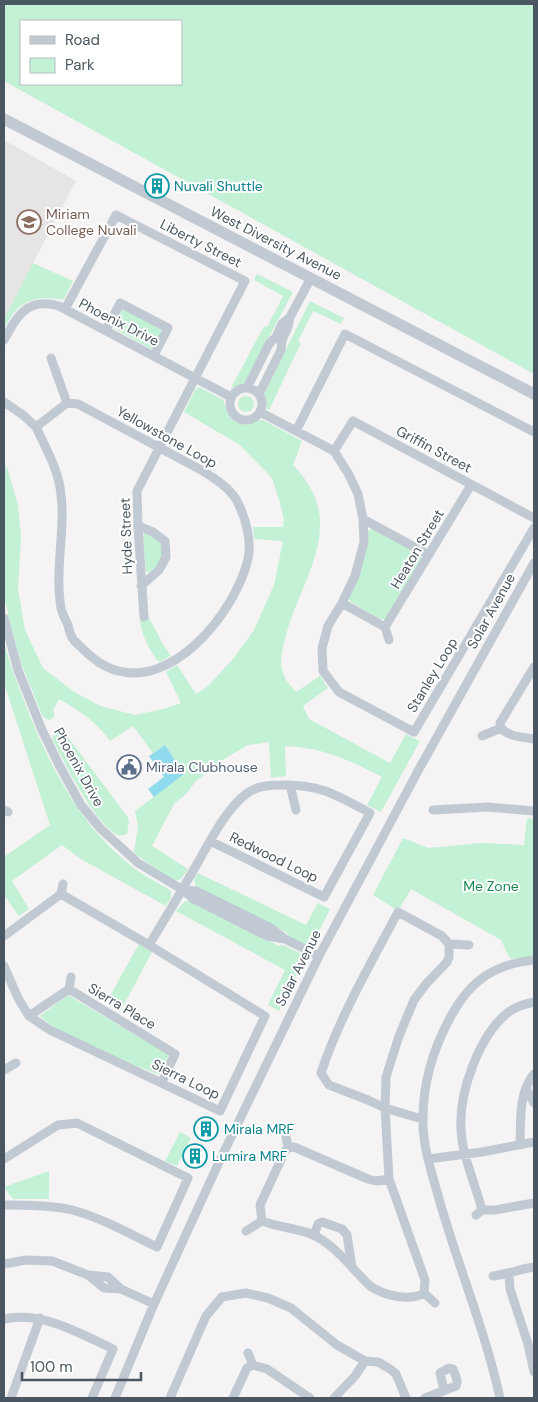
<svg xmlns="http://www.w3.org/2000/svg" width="538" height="1402" font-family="'DM Sans',sans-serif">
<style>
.education{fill:#e6e4e5}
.green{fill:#c3f1d5;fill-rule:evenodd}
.water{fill:#90daee}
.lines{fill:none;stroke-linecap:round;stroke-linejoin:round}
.minor{stroke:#c1cad2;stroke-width:9}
.tertiary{stroke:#c1cad2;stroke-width:11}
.labels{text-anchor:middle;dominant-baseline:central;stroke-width:4;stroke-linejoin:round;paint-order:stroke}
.culture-label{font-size:14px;fill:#0d838f;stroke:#fff;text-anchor:start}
.education-label{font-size:14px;fill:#785e54;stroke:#fff;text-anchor:start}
.street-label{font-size:14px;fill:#4a5661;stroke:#fff}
.service-label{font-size:14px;fill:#4e5e75;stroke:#fff;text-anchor:start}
.park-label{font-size:14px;fill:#17864f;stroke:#fff}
</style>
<rect width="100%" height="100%" fill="#f5f3f3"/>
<path class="education" d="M4,140l72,41 -72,138z"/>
<path class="green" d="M4,4h530v370l-530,-293zM21,21h160v63h-160z
M33,263l40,18 -9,18c-5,1 -11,-1 -16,-1 -24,0 -34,11 -44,31v-10z
M257,274l36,18 -49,92 -13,4 33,-62 3,1 16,-31 -29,-16z
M310,301l34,17 -3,6 -28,-13 -15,30 3,2 -32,67 -2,-1 -3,-15z
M124,307l38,20 2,4 -9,16 -4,2 -36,-20 -1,-4 7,-16z
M199,387l24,13c2,4 2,8 4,12 6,13 21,16 32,8h4l39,21 -9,24c58,59 7,113 -8,174 -3,11 -6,23 -2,34 2,7 8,13 13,19l24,-16 8,12 -25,18 6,13 81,44 16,-29 14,7 -39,71 -14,-7 15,-28c-36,-18 -57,-29 -97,-31l1,30 -15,2 -2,-36 -21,3 -24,14 -28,22 -10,13 -12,10 -22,42 36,23 -7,10 -5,2 -16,-9 -26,-19 4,-27 -3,-15 49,-37 -19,-29 -12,8 -20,-27 -23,15c-13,-19 -32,-31 -51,-42l-6,11 2,6 -5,4 -4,-1 -4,-4 -20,-50 -11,-37 -7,-33v-132l4,7 10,35 3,32 -3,52 7,41 18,38 30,23 27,15 35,9 32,-7 14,-5 -15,-31 11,-7 19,29 11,-7 26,-28 21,-29 20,-45 9,-44 -29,-2 -1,-12h30l1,-7 -4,-17 -8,-25 -32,-33 -56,-33 11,-22z
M238 404a8 8 0 1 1 16 0a8 8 0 1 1-16 0Z
M373,528l46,26 3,4 -37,61h-5l-29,-17 -2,-3c12,-27 17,-39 19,-68z
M148,533l14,9 2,9 -7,16 -6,5h-5l-3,-37z
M149,618l14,26 8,12 -12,6c-10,-12 -17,-26 -19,-42z
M4,640c4,20 12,39 19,58 23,60 51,119 100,161 8,7 18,15 28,20 6,4 13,7 20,12v7l-5,8 -85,-47 -19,-14 -50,36 17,28 -10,7 -15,-21v-38l46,-32 -46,-142z
M55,732l12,4 60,80 2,5 -2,13 -8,2c-24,-11 -54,-73 -67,-97z
M527,818l7,1v137l-24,3 -9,-19 -90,-51 -13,22 -25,-16 30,-57 25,10 54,-5 42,2z
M198,873l108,52 12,-22 12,6 -19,38 -21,-10 -4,-5 -90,-45 -2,-7z
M185,901h5l89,45 4,-1 23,11 -27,55 -11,-6 17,-35 -109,-59z
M139,944l13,8 -32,60 -14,-9z
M68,995l101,60 -9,20c-38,-15 -89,-31 -120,-59z
M180,1132l11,6 -14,28 -12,-5z
M49,1171v28h-36l-9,-12z"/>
<path class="water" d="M165,745l19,29 -30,23 -6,-8 16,-12 -15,-21z"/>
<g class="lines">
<path class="minor" d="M65,309l51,-94 129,66 -108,210 1,35 6,91
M106,330l14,-27 48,25 -14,27
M4,340c13,-24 23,-43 55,-34l172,91
M51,358l16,45
M230 404a16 16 0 1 1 32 0a16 16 0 1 1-32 0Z
M247,388l22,-44 7,-7 6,-13 8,-7
M259,394l22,-44 1,-10 6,-13 2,-10 21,-39
M4,402l19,13 13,12
M67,403l11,1 125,67c12,8 27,17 34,30 9,17 16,43 10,62 -14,51 -75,128 -135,106 -11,-4 -20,-11 -28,-19 -3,-3 -8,-7 -11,-11 -2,-3 -4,-9 -5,-14 -2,-5 -6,-11 -7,-17 -7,-40 6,-81 -1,-121 -4,-21 -15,-41 -24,-60z
M260,412l74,39 14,22 10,21 5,25 1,23 -9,34 -13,27 -14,23 -6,22 1,23 16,21 75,40 120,-204
M296,431l49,-97 189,98
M334,451l19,-30 181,97
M363,519l66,36
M138,526l15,6 12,9 1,16 -7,13 -18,16
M342,603l43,24 4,13
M4,618l14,52 24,60 17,35 22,40 20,24 37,34 45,27 9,8 75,38 18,3
M385,627l86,-142
M534,667l-34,56 1,5c8,9 22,9 33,11
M482,736l19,-8
M290,785l6,25
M4,810l4,2
M433,810l55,-3 46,4
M183,890l13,1 75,37 14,11 34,17
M61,894l2,-10
M4,936l57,-42 88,51 116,71 -45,95 -170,-81 -21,-14 -11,-18 -14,-32
M449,944l20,1
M149,945c14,-23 28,-46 41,-69 15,-24 38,-76 65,-87 8,-4 18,-4 26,-4 39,-1 56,10 89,28l-46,84 -114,-56
M69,989l2,-12
M29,1016l40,-27 106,65 -13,28
M4,1070l12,-7
M526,1088l8,15
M422,1119l-37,-11 -17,-8 -39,-15 -8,-12c18,-55 50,-110 77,-161l44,24 7,8v13l-2,5 -21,22 -12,16 -15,36 -13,41 -1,31 4,71 36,101 -1,13
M520,1145c1,-23 -2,-52 14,-71
M288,1148l6,-1 74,32 8,2 13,-2
M4,1159l54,-34 19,-2 111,55 -31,69c-27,-13 -55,-29 -85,-37 -19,-5 -48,-5 -68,-5
M428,1159l54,-7 52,-10
M482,1210c-7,-28 -20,-53 -21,-82 -2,-36 18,-91 45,-114 8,-7 18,-10 28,-12
M476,1215l6,-5h13l39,-7
M262,1221c16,6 33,7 49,13 24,10 41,35 59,52 13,9 40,16 54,7
M262,1221l-2,-16 25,-54 3,-3 -3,-17
M246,1231l16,-10
M314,1235l4,-11 4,-2 20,7 5,6 5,32
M4,1264l22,-4 26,1 36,14 16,13 17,1
M509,1274l1,15 18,55 6,28
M89,1275l19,2 13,12 33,15
M493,1276c15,-2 27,-7 41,-9
M424,1293l11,10
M4,1319c38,-8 75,14 109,30l-21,49
M248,1353l5,12
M11,1398l29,-80
M115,1398l39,-94 66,-144 99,-204 99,-185 116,-208
M170,1398l36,-82 16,-19 24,-4 22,5 23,10 46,37 28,16 13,1 12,7 6,5 10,24
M233,1398l14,-30 6,-3 14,4 43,29
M334,1398l21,-22 10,-15
M425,1398l31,-12c3,-6 -1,-11 -3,-17l-4,-1 -9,5 4,17
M500,1398c-15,-68 -42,-132 -61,-199 -7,-26 -17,-54 -16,-81 0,-36 11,-71 28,-102 19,-35 43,-52 83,-56"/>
<path class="tertiary" d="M4,119l530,275"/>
</g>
<defs>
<g id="building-ring" transform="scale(1.25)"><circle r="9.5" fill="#fff" stroke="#0f9aa8" stroke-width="1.5"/><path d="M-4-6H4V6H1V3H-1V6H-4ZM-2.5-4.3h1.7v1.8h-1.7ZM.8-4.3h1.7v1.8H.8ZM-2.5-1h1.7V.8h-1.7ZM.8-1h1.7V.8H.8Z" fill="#0f9aa8"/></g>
<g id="school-ring" transform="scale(1.25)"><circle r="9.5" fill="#fff" stroke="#8d6e63" stroke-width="1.5"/><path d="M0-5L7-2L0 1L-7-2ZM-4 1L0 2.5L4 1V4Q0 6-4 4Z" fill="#8d6e63"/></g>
<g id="civic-ring" transform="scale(1.25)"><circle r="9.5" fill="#fff" stroke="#5c6f8a" stroke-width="1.5"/><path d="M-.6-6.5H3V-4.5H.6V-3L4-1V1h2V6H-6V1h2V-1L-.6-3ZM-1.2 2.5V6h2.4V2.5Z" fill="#5c6f8a"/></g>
</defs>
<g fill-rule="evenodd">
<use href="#building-ring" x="157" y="186"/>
<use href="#school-ring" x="29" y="222"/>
<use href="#civic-ring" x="129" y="767"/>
<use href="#building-ring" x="206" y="1129"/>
<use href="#building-ring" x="195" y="1156"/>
</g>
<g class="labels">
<g class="culture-label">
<text x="174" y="186">Nuvali Shuttle</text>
<text x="224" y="1129">Mirala MRF</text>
<text x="212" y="1156">Lumira MRF</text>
</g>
<g class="education-label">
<text x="46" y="214">Miriam<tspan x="46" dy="16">College Nuvali</tspan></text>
</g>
<g class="street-label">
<text transform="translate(201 243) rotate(27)">Liberty Street</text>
<text transform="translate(276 243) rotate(27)">West Diversity Avenue</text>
<text transform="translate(119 322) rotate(27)">Phoenix Drive</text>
<text transform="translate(167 437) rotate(29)">Yellowstone Loop</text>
<text transform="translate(434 449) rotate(28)">Griffin Street</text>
<text transform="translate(126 536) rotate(-92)">Hyde Street</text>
<text transform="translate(417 549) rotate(-59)">Heaton Street</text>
<text transform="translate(491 611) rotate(-61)">Solar Avenue</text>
<text transform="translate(432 675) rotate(-59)">Stanley Loop</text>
<text transform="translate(79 767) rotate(61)">Phoenix Drive</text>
<text transform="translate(274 857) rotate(26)">Redwood Loop</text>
<text transform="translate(298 968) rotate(-63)">Solar Avenue</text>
<text transform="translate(122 1006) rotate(31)">Sierra Place</text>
<text transform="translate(186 1079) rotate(26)">Sierra Loop</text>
</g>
<g class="service-label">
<text x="146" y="767">Mirala Clubhouse</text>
</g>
<g class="park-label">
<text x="491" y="886">Me Zone</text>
</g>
</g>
<rect width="538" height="1402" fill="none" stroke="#4a5661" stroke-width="10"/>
<rect x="20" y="20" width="162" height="65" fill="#ffffff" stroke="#b7bbc0"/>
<rect x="30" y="36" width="25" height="8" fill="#c1cad2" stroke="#b7bbc0"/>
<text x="65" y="45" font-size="15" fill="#4a5661">Road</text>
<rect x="30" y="58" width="25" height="15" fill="#c3f1d5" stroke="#b7bbc0"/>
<text x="65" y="70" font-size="15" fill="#4a5661">Park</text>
<path d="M22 1372v8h119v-8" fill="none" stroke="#4a5661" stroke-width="2.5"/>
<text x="30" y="1372" font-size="15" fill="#4a5661" stroke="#ffffff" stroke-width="4" paint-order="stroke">100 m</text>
</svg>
